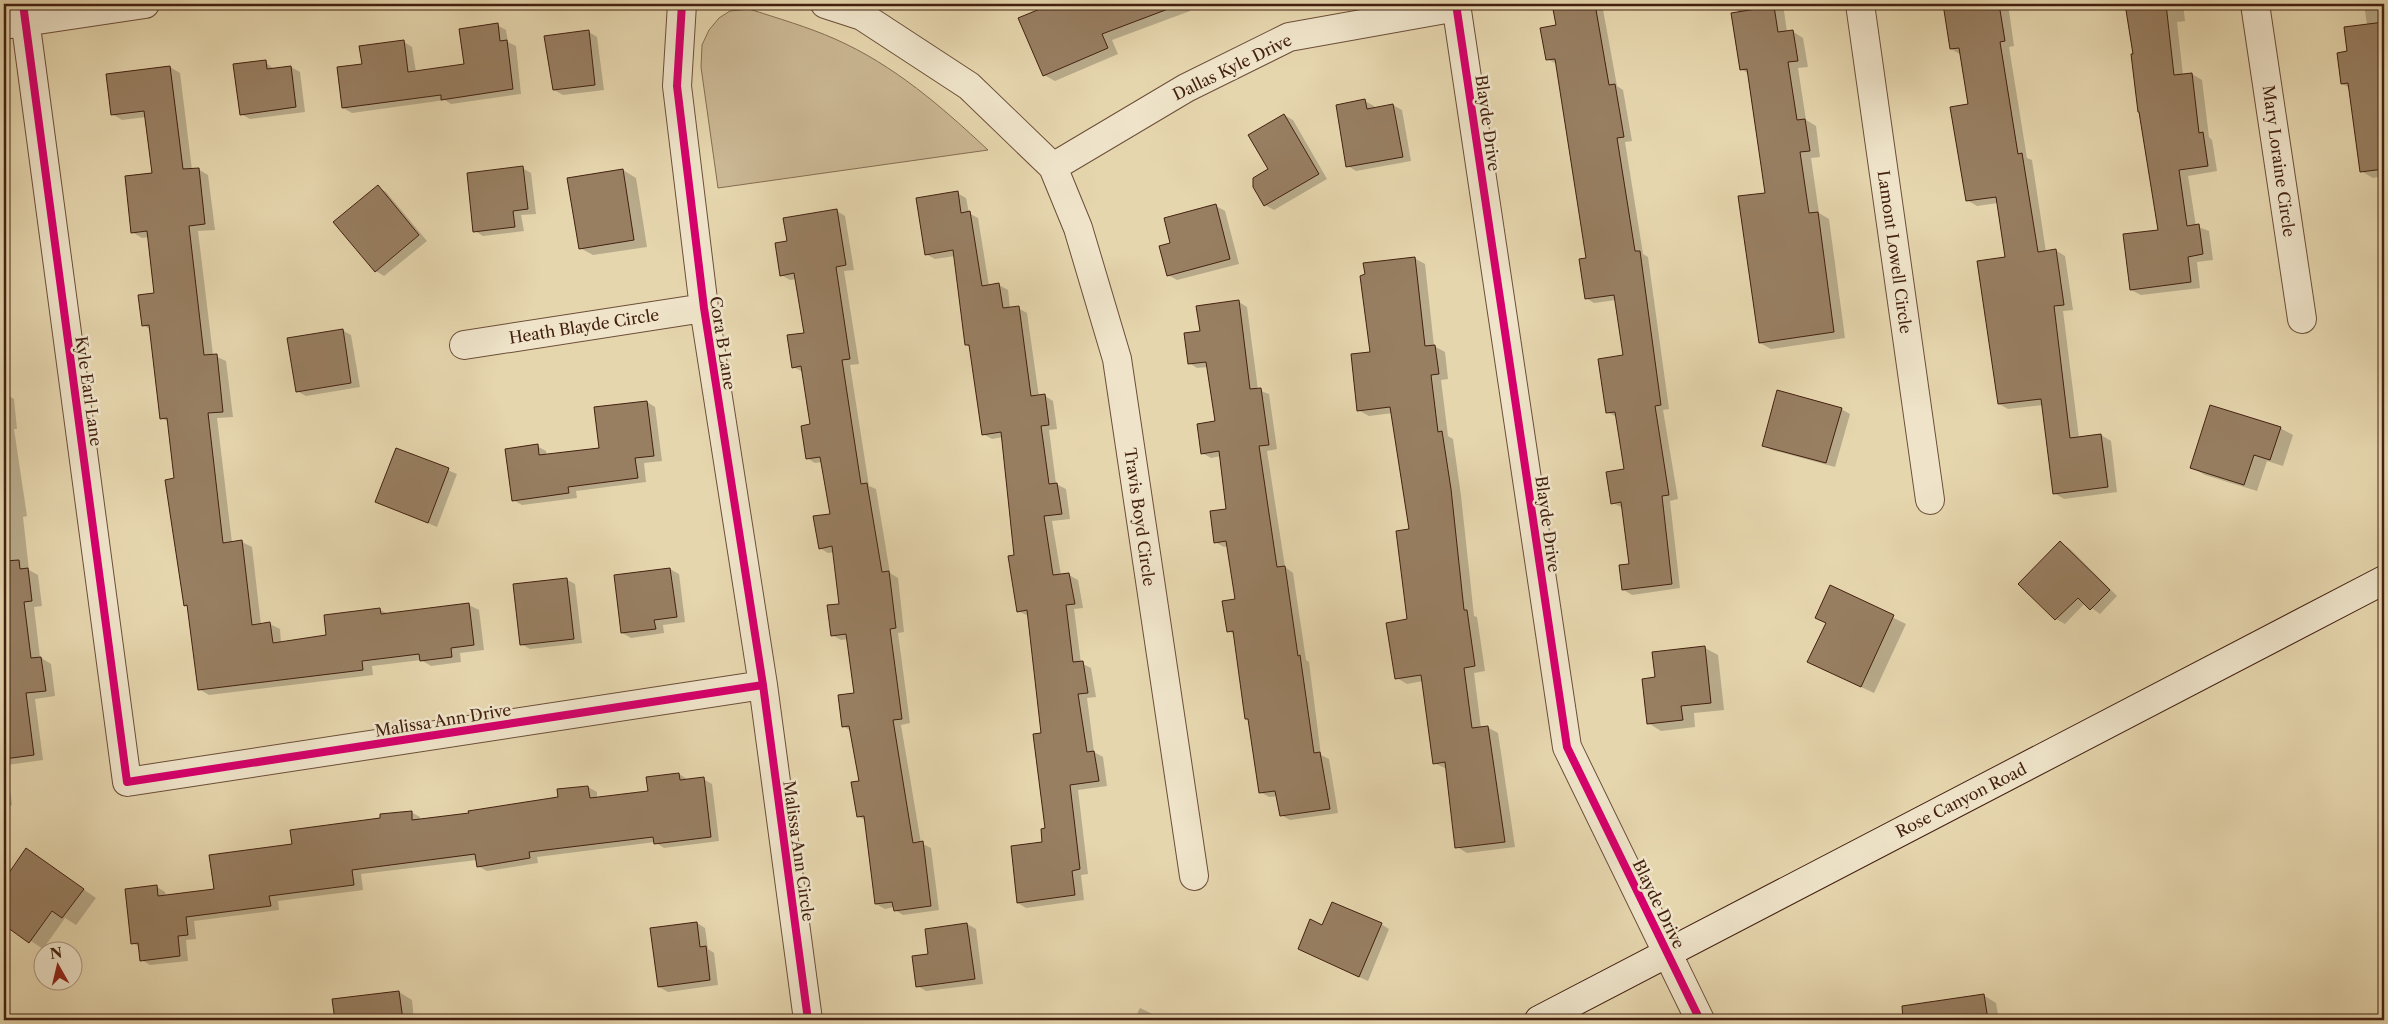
<svg xmlns="http://www.w3.org/2000/svg" width="2388" height="1024" font-family="'Libre Caslon Text',serif">
<style>
.green{fill:#cab793;stroke:#866c52}
.shadow{fill:#0003}
.building{fill:#987f62;stroke:#432010}
.lines{fill:none;stroke-linecap:round;stroke-linejoin:round}
.street-casing{stroke:#6c4e38;stroke-width:30}
.secondary-casing{stroke:#432010;stroke-width:30}
.street{stroke:#efe4ca;stroke-width:28}
.secondary{stroke:#efe4ca;stroke-width:28}
.cycleway-casing{stroke:#efe4ca;stroke-width:11}
.cycleway{stroke:#d6006c;stroke-width:8}
.labels{text-anchor:middle;dominant-baseline:central;stroke-width:5;stroke-linejoin:round;paint-order:stroke}
.street-label{font-size:16px;fill:#432010;stroke:#efe4ca}
</style>
<rect width="100%" height="100%" fill="#e6d6ae"/>
<filter id="stains"><feTurbulence type="fractalNoise" baseFrequency=".004" numOctaves="4"/><feColorMatrix values="0 0 0 0 .2 0 0 0 0 .09 0 0 0 0 .02 0 0 0 .5 -.17"/></filter>
<radialGradient id="worn" r=".72"><stop offset=".6" stop-color="#630" stop-opacity="0"/><stop offset="1" stop-color="#630" stop-opacity=".3"/></radialGradient>
<path class="green" d="M749,9c28,9 59,18 86,30 59,26 107,68 153,111l-270,38 -17,-121 1,-22 7,-15 10,-12 11,-7z"/>
<path class="shadow" d="M1055,4h26l2,5 12,-5h96l-3,1 2,6 -78,29 6,14 -63,27 -11,-6 -24,-56z
M1553,4h49l15,82 6,4 9,51 -7,1 18,112 5,3 21,152 -6,1 15,89 -8,2 10,87 -48,7 -8,-5 6,-25 -7,-57 -10,-5 12,-33 -8,-53 -10,-5 18,-56 -9,-56 -22,3 -8,-5 1,-39 -30,-195 -10,-5 10,-33z
M1738,4h45l4,28 5,-1 11,7 5,29 -10,1 8,52 10,6 4,31 -9,1 8,55 10,6 16,119 -74,11 -11,-6 7,-149 -18,-120 -8,-5z
M1944,4h64l6,42 -5,1 18,111 5,2 14,92 9,-2 10,6 8,54 -10,1 16,127 22,-3 10,6 6,51 -53,7 -10,-6 -11,-88 -35,4 -9,-5 7,-146 -8,-55 -21,3 -10,-6 2,-95 -9,-51 -9,-5z
M2126,4h57l2,17 -8,1 6,53 9,-1 10,6 7,57 3,3 5,31 -29,5 8,50 13,5 4,29 -16,2 3,26 -59,7 -10,-5 28,-59z
M2364,4h20v172l-11,2 -12,-7 -11,-83 -8,-4 6,-32 19,-27z
M497,25l9,5 2,12 8,4 5,48 -70,10 -6,-4 -93,13 -9,-5 20,-43 41,-23 8,5 4,25 50,-7z
M589,32l8,5 7,53 -41,5 -9,-5z
M265,62l9,7 17,-2 9,5 5,40 -55,7 -9,-5z
M170,67l10,6 12,97 6,-1 10,6 7,55 -17,1 15,124 13,6 7,56 -16,1 15,125 10,-1 10,5 9,78 9,-1 10,5 1,14 47,-7 52,-26 9,4 80,-9 10,5 5,40 -24,3 1,9 -30,4 -10,-6 -49,6 1,9 -164,20 -10,-6 -11,-82 -3,-2 -16,-183 -8,-4 -10,-88 -8,-5 13,-31 -7,-57 -7,1 -10,-6 21,-58 -7,-57 -24,3 -10,-6z
M1365,101l9,5v3l19,-4 9,5 9,51 -55,10 -8,-5z
M1284,115l9,5 34,59 -53,31 -9,-5 5,-36z
M522,168l9,5 5,41 -15,1 3,16 -41,5 -8,-5z
M623,170l13,8 11,69 -54,8 -13,-7z
M378,187l8,5 41,49 -43,35 -8,-5z
M957,193l9,5 3,15 9,5 11,68 10,-1 9,5 2,18h8l9,5 12,84 6,-1 8,5 4,28 -8,1 7,54 10,5 4,30 -18,2 9,54h8l9,5 5,28 -9,1 7,54 10,5 5,29 -9,1 7,54 9,5 4,29 -29,4 10,84 -7,1 3,25 -58,8 -8,-5 25,-59 4,-15 -5,-95 -13,-118 -11,-5 -3,-55 -12,-119 -11,2 -9,-5 -13,-87 -3,-2 -12,-89 -20,3 -9,-5z
M1216,206l9,5 14,53 -62,16 -9,-5 4,-31z
M837,211l8,5 9,54 -10,1 15,93 -9,1 19,121 7,3 14,84 8,5 6,54 -6,1 12,90 -9,2 20,118 10,5 8,62 -36,5 -8,-5 -1,-3 -9,2 -9,-5 -10,-83 -8,-5 2,-34 -9,-51 -8,-5 12,-32 -7,-55 -7,1 -9,-5 8,-30 -6,-53 -6,1 -8,-5 11,-33 -9,-53 -7,1 -8,-5 5,-33 -9,-53 -10,-5 12,-33 -8,-55 -7,1 -9,-5 8,-32z
M1414,258l11,6 9,82 11,6 3,27 -7,1 7,56 5,3 8,57 13,120 3,1 8,54 -11,2 7,55 6,-1 11,6 17,114 -48,6 -10,-6 -10,-78 -13,-6 -11,-82 -16,3 -10,-6 12,-58 2,-90 -18,-117 -24,3 -11,-6 13,-57z
M1239,302l8,5 11,83 11,4 8,55 -10,2 18,116 8,6 13,87 3,2 12,93 8,4 9,54 -48,7 -9,-5 -3,-19 -9,1 -9,-5 -11,-72 -3,-2 -11,-83 -6,-4 7,-30 -8,-55 -4,1 -9,-5 12,-32 -6,-54 -10,2 -9,-5 14,-30 -8,-56 -11,1 -8,-5 12,-31z
M342,330l9,5 9,52 -54,9 -9,-5z
M4,393l10,6 3,30h-3l13,87 -4,1 6,53 9,5 4,31 -8,1 6,50 11,7 4,32 -20,3 8,61 -36,5 5,40 -8,2z
M647,402l8,5 7,54 -18,2 2,19 -70,9 1,7 -55,7 -9,-5 24,-54 9,5 1,5 53,-7z
M1841,409l9,5 -15,53 -63,-17 -9,-5z
M2280,428l13,7 -10,31 -16,-5 -10,30 -52,-16 -13,-7z
M396,449l61,25 -20,53 -61,-26z
M2060,543l9,5 48,48 -17,18 -15,-11 -20,21 -9,-5 -36,-35z
M670,569l9,5 6,48 -22,3 1,8 -33,5 -9,-5 -7,-57z
M566,579l9,5 7,59 -52,6 -9,-5z
M1831,587l75,37 -32,69 -52,-24z
M1705,648l13,7 6,55 -30,3 1,14 -34,4 -13,-8 8,-45z
M679,774l8,5h16l9,5 7,57 -55,7 -9,-6 -118,15 1,6 -51,8 -9,-5 -1,-6 -116,14 2,16 -85,11 1,9 -85,11 2,18 -10,1 2,21 -38,4 -8,-5 -2,-13 -8,-4 25,-56 8,5 1,4 49,-6 78,-44 118,-34 9,5v4l50,-6 90,-17 28,-11 9,5v6l52,-6z
M27,850l69,48 -20,27 -11,-7 -22,31 -39,-26v-41z
M697,923l8,5 3,21 6,4 4,32 -50,7 -9,-5z
M967,924l9,5 7,55 -57,7 -8,-5 11,-31z
M1381,924l8,5 -21,52 -69,-32 24,-23z
M399,992l13,8 2,20h-78l-2,-19z
M1983,995l13,8 3,17h-87l-2,-14z
M1140,1008l25,12h-31z"/>
<path class="building" d="M1052,4h124v2l-74,28 6,14 -65,28 -25,-58z
M1552,4h43l14,81 6,-1 9,53 -7,1 18,113h5l21,154 -6,1 14,89 -7,1 10,88 -50,6 -3,-25 10,-1 -8,-62 -10,2 -5,-32 18,-3 -9,-57 -9,1 -8,-54 25,-4 -9,-60 -29,4 -6,-40 7,-1 -31,-199 -9,1 -6,-32 16,-3z
M1943,4h56l6,37 -5,1 18,112 4,-1 16,99 18,-3 8,56 -10,1 16,132 31,-4 7,53 -55,7 -12,-95 -43,5 -21,-143 28,-4 -9,-60 -30,4 -16,-94 18,-3 -9,-56 -9,1z
M2125,4h41l8,71 18,-2 7,60 4,-1 5,34 -29,4 8,56 12,-2 4,30 -15,3 3,25 -61,8 -7,-56 35,-4 -19,-118h-1l-7,-58h2z
M1774,6l4,26 15,-2 5,31 -10,1 9,58 8,-1 5,32 -10,1 9,61 9,-1 16,120 -75,11 -21,-147 27,-3 -18,-124 -7,1 -9,-57z
M2384,22v147l-24,3 -12,-89 -7,1 -4,-31 10,-2 -3,-24z
M498,23l2,18 7,-1 6,49 -72,11v-5l-99,13 -5,-41 25,-3 -3,-18 45,-6 4,32 56,-8 -5,-35z
M589,30l6,55 -42,5 -9,-54z
M266,60l1,9 24,-3 5,41 -56,8 -7,-51z
M170,66l13,103 16,-1 6,56 -16,2 15,129 13,-1 6,58 -15,1 15,130 19,-3 10,85 18,-3 3,21 53,-8 -2,-20 56,-7 1,6 88,-11 5,42 -23,3 1,9 -32,4 -1,-7 -57,7 1,9 -165,20 -11,-85 -3,1 -19,-126 9,-2 -7,-60 -7,1 -11,-94 -7,1 -4,-31 16,-2 -7,-62 -16,2 -6,-57 27,-3 -8,-62 -33,4 -5,-41z
M1365,99l2,10 26,-5 10,53 -57,10 -10,-62z
M1284,114l35,60 -55,32 -11,-19v-9l15,-9 -20,-34z
M523,166l5,43 -15,2 2,16 -42,5 -6,-59z
M623,169l11,71 -55,9 -12,-71z
M378,185l41,50 -44,37 -42,-50z
M958,191l3,22 9,-2 12,75 17,-3 4,25 16,-2 12,90 14,-2 4,31 -8,1 8,58 8,-1 5,31 -18,2 9,59 16,-2 6,31 -9,1 7,57 10,-1 5,32 -10,1 9,58 7,-1 5,30 -29,4 10,84 -8,2 3,24 -58,8 -6,-57 31,-4 -1,-13 4,-1 -12,-94 8,-1 -14,-123 -10,2 -9,-56 6,-1 -13,-123 -19,3 -13,-90h-4l-12,-95 -28,5 -9,-57z
M1216,204l14,55 -63,17 -8,-30 11,-3 -6,-25z
M837,209l9,56 -10,2 14,92 -8,1 19,124 6,-1 15,89 7,-1 7,57 -6,1 12,90 -9,1 20,123 10,-2 8,65 -37,5 -2,-9 -17,2 -11,-88 -7,1 -6,-35 8,-1 -10,-55 -7,1 -4,-32 16,-2 -8,-59 -15,2 -4,-31 12,-1 -7,-58 -13,3 -6,-33 17,-2 -10,-57 -14,2 -5,-33 9,-2 -9,-58 -9,2 -5,-33 17,-2 -10,-60 -14,3 -5,-33 12,-2 -4,-23z
M1415,257l10,89 10,-1 4,29 -8,1 7,57 4,-1 9,58 13,121h3l8,56 -11,2 8,60 16,-2 17,116 -50,6 -10,-86 -12,2 -12,-89 -26,4 -9,-56 21,-4 -11,-88 13,-2 -19,-122 -33,4 -6,-57 19,-2 -10,-76 5,-2 -2,-11z
M1239,300l11,89 11,-1 8,57 -10,1 18,121 8,-1 13,90 2,-1 14,98 6,-1 10,57 -50,7 -5,-25 -16,2 -11,-74h-3l-12,-88 -6,1 -5,-31 13,-2 -9,-58 -12,2 -4,-32 16,-2 -7,-58 -18,3 -4,-30 18,-3 -9,-59 -18,2 -4,-31 16,-2 -4,-25z
M343,329l8,54 -55,9 -9,-54z
M1777,390l65,18 -16,55 -64,-17z
M647,401l7,55 -19,2 3,20 -70,9 1,6 -57,8 -7,-52 33,-5 1,11 60,-7 -5,-41z
M2210,405l71,22 -11,33 -16,-5 -10,30 -54,-17z
M396,448l53,20 -21,55 -53,-21z
M2060,541l50,49 -20,20 -12,-12 -23,22 -37,-36z
M19,560l1,9 8,-1 4,33 -8,1 7,56 10,-1 5,34 -20,2 8,62 -30,4v-198z
M670,568l7,49 -23,3 2,9 -35,4 -7,-58z
M567,578l7,61 -54,6 -7,-61z
M1830,585l64,30 -33,72 -54,-25 19,-39 -11,-5z
M1705,646l6,57 -30,3 2,14 -36,4 -5,-45 13,-2 -3,-25z
M679,773l1,7 24,-3 7,60 -57,7 -1,-7 -124,15 1,6 -53,9 -2,-13 -123,16 2,15 -85,11 2,10 -85,11 2,18 -10,1 2,20 -40,5 -2,-18 -7,1 -6,-55 32,-4 1,11 56,-7 -5,-34 83,-11 -2,-14 90,-12v-4l32,-3v9l57,-7 -1,-2 90,-14 -1,-8 31,-3 2,12 58,-7 -2,-14z
M26,848l58,41 -22,29 -10,-7 -23,32 -25,-18v-45z
M1332,902l50,21 -23,54 -61,-28 12,-30 12,6z
M697,922l3,25 6,-1 4,34 -52,7 -8,-59z
M967,923l8,56 -59,8 -4,-31 16,-2 -3,-25z
M399,991l4,29h-68l-3,-21z
M1984,994l4,26h-85l-1,-14z"/>
<g class="lines">
<g class="street-casing">
<path id="street" d="M23,4l104,778 636,-97
M682,4l-5,82 27,222 59,377 45,335
M825,4l37,12 107,70 84,81 25,61 39,131 77,517
M1456,4l111,743 133,273
M1860,4l70,496
M2255,4l47,315
M4,25l141,-21
M1053,167l133,-79 103,-51 168,-30
M464,345l240,-37"/>
</g>
<g class="secondary-casing">
<path id="secondary" d="M1539,1020l845,-440"/>
</g>
<use href="#street" class="street"/>
<use href="#secondary" class="secondary"/>
<g class="cycleway-casing">
<path id="cycleway" d="M23,4l104,778 636,-97
M682,4l-5,82 27,222 59,377 45,335
M1456,4l111,743 133,273"/>
</g>
<use href="#cycleway" class="cycleway"/>
</g>
<g class="labels">
<g class="street-label">
<text transform="translate(1232 67) rotate(-26)">Dallas Kyle Drive</text>
<text transform="translate(1488 123) rotate(82)">Blayde Drive</text>
<text transform="translate(2279 161) rotate(82)">Mary Loraine Circle</text>
<text transform="translate(1895 252) rotate(82)">Lamont Lowell Circle</text>
<text transform="translate(584 326) rotate(-9)">Heath Blayde Circle</text>
<text transform="translate(723 343) rotate(81)">Cora B Lane</text>
<text transform="translate(89 391) rotate(82)">Kyle Earl Lane</text>
<text transform="translate(1140 517) rotate(82)">Travis Boyd Circle</text>
<text transform="translate(1548 524) rotate(82)">Blayde Drive</text>
<text transform="translate(443 720) rotate(-9)">Malissa Ann Drive</text>
<text transform="translate(1961 800) rotate(-27)">Rose Canyon Road</text>
<text transform="translate(799 851) rotate(82)">Malissa Ann Circle</text>
<text transform="translate(1659 904) rotate(64)">Blayde Drive</text>
</g>
</g>
<rect width="2388" height="1024" fill="none" stroke="#e6d6ae" stroke-width="20"/>
<rect x="5" y="5" width="2378" height="1014" fill="none" stroke="#432010" stroke-width="2.5"/>
<rect x="10" y="10" width="2368" height="1004" fill="none" stroke="#432010"/>
<g transform="translate(58 966) rotate(352)"><circle r="24" fill="#efe4ca" stroke="#aa9680"/>
<path d="M0-4L9 19L0 12L-9 19Z" fill="#8f2418"/>
<text y="-8" font-size="14" font-weight="bold" text-anchor="middle" fill="#432010">N</text>
</g>
<rect width="100%" height="100%" filter="url(#stains)"/>
<rect width="100%" height="100%" fill="url(#worn)"/>
</svg>
